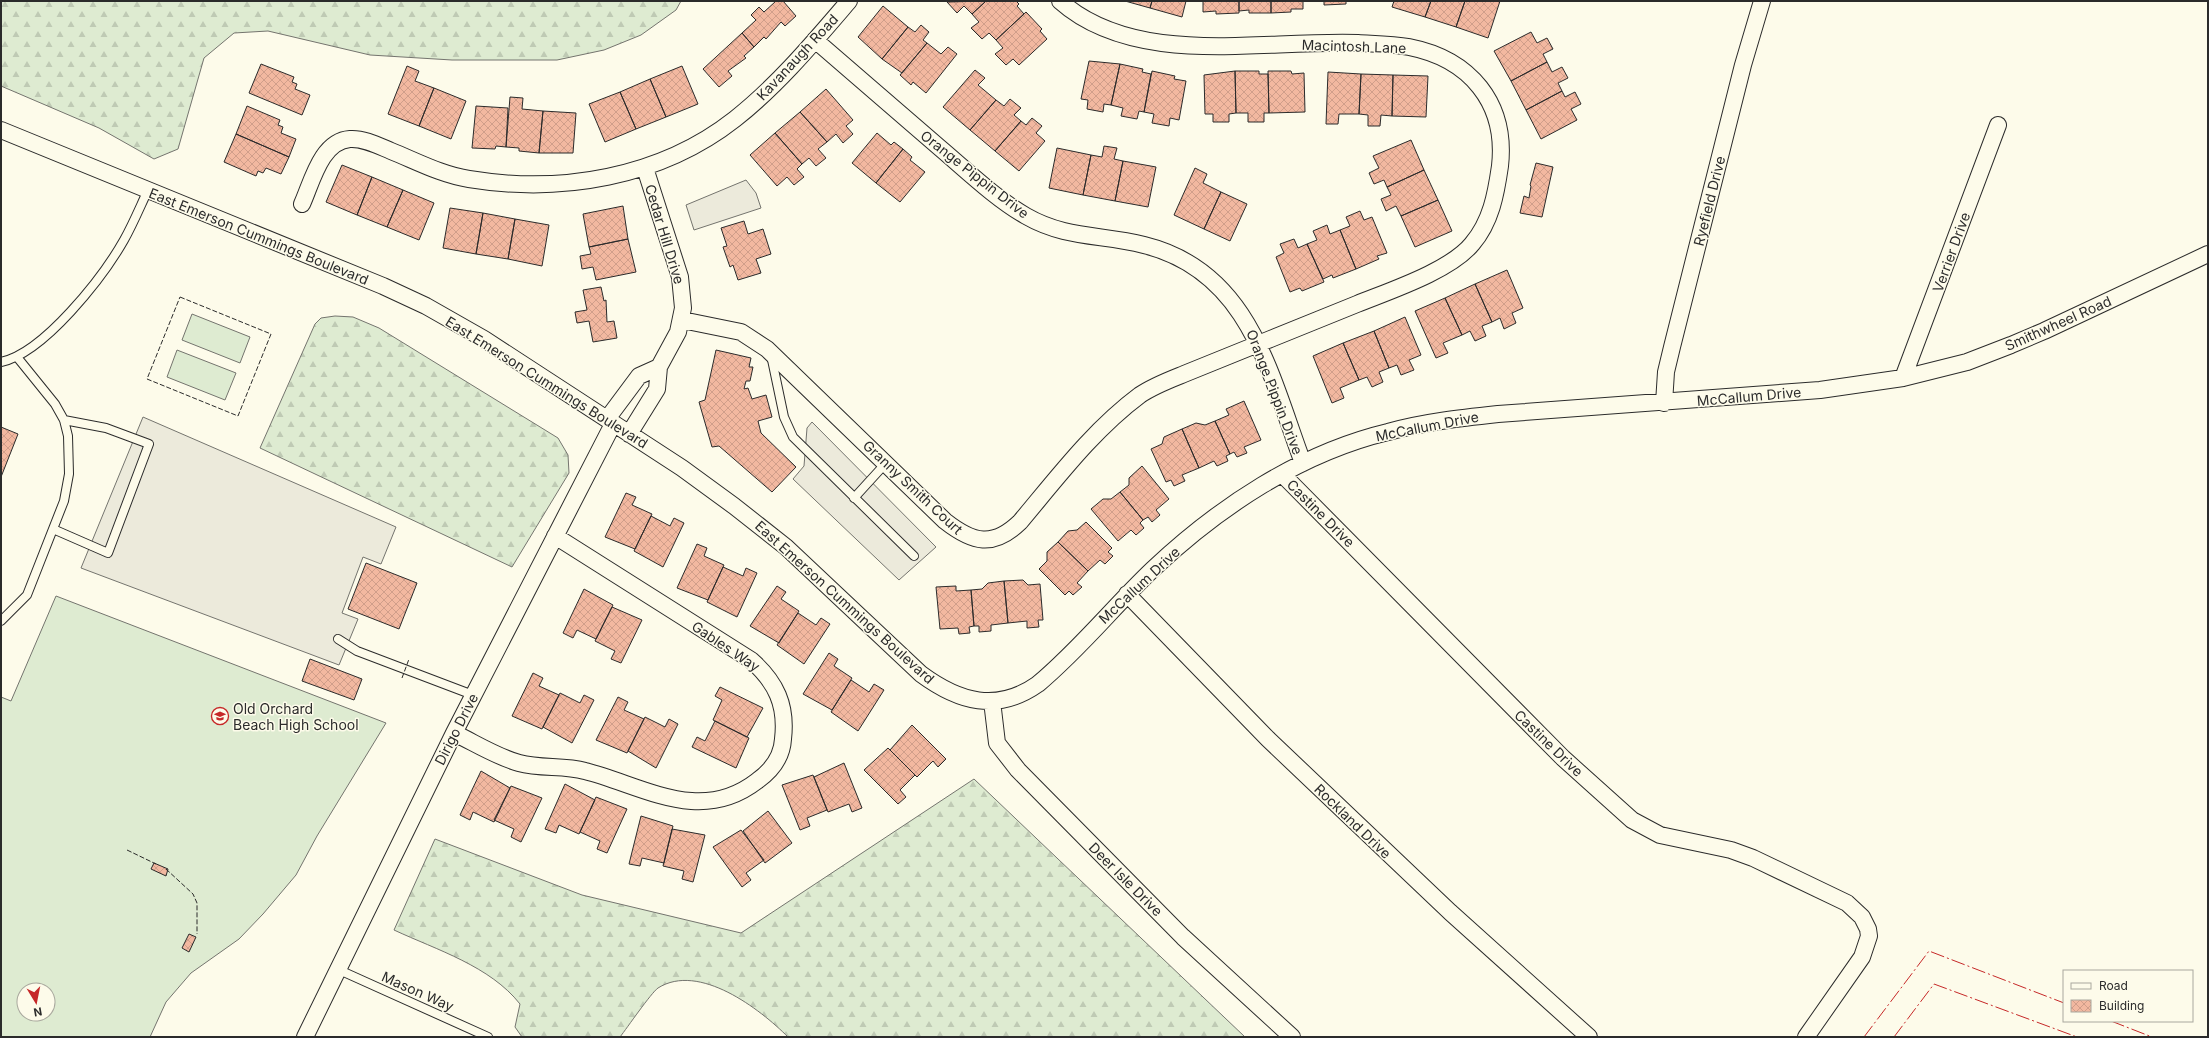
<svg xmlns="http://www.w3.org/2000/svg" width="2209" height="1038" font-family="Inter,sans-serif">
<style>
.forest{fill:url(#forest-firs);stroke:#74746e}
.pitch{fill:#deebd1;stroke:#74746e;fill-rule:evenodd}
.parking{fill:#eceadb;stroke:#74746e}
.building{fill:url(#building-cross-hatch);stroke:#2b2b2b}
.lines{fill:none;stroke-linecap:round;stroke-linejoin:round}
.lane-casing{stroke:#2b2b2b;stroke-width:10}
.street-casing{stroke:#2b2b2b;stroke-width:18}
.lane{stroke:#fdfbea;stroke-width:8}
.street{stroke:#fdfbea;stroke-width:16}
.fence{stroke:#2b2b2b;stroke-width:1;stroke-dasharray:5 2;stroke-linecap:butt}
.power{stroke:#c62828;stroke-width:1;stroke-dasharray:14 3 2 3;stroke-linecap:butt}
.labels{text-anchor:middle;dominant-baseline:central;stroke-width:3;stroke-linejoin:round;paint-order:stroke}
.street-label{font-size:14px;fill:#2b2b2b;stroke:#fdfbea}
.poi-label{font-size:14px;fill:#2b2b2b;stroke:#fdfbea;text-anchor:start}
</style>
<defs>
<pattern id="forest-firs" width="22" height="20" patternUnits="userSpaceOnUse"><rect width="22" height="20" fill="#deebd1"/><path d="M5 1l3.5 6h-7zM16 11l3.5 6h-7z" fill="#bfcab4"/></pattern>
<pattern id="building-cross-hatch" width="8" height="8" patternUnits="userSpaceOnUse"><rect width="8" height="8" fill="#f2b8a0"/><path d="M0 0l8 8M0 8l8-8" fill="none" stroke="#d09e8a"/></pattern>
</defs>
<rect width="100%" height="100%" fill="#fdfbea"/>
<path class="forest" d="M1,1h680l-5,9 -35,25 -37,15 -47,10h-105l-82,-5 -102,-24 -34,2 -30,25 -26,91 -24,10 -55,-31 -98,-42z
M335,316l18,1 26,11 179,110 10,17 1,18 -57,94 -252,-119 55,-124 6,-6z
M974,779l271,258h-457c-28,-28 -89,-75 -130,-49 -7,5 -31,40 -38,49h-98l-7,-10 5,-23c-30,-38 -83,-54 -126,-74l41,-91 147,56 159,38z"/>
<path class="pitch" d="M192,314l58,23 -10,26 -58,-23z
M177,350l59,23 -11,27 -58,-23z
M56,596l330,127 -69,113 -21,39 -33,39 -24,25 -48,34 -25,29 -16,35h-149v-340l10,4zM24,990h24v24h-24z"/>
<path class="parking" d="M746,180l10,13 5,15 -67,22 -8,-25z
M143,417l253,110 -15,37 -18,-7 -21,56 16,6 -19,46 -258,-97z
M812,422l124,125 -37,33 -106,-101 11,-13 3,-38z"/>
<path class="building" d="M776,1h7l13,15 -11,10 -4,-4 -15,17 -2,-2 -10,10 -12,-14 14,-13 -5,-5 8,-8 5,5z
M986,1h30l3,3 -2,2 7,8 -28,26 -7,-7 -7,6 -11,-11 8,-6 -7,-8z
M986,1l-14,13 -8,-8 -7,7 -10,-11z
M1125,1h27l-2,7z
M1152,1h34l-4,16 -32,-9z
M1203,1h36v12l-23,1v-3l-13,1z
M1239,1h32v12h-22v-3l-10,1z
M1271,1h32v8h-12v3l-20,1z
M1324,1h22v3l-22,1z
M1394,1h37l-6,16 -33,-10z
M1431,1h34l-9,26 -31,-10z
M1465,1h35l-12,37 -32,-11z
M883,6l25,21 -26,32 -24,-22z
M1026,12l16,17 -2,2 7,8 -28,26 -6,-6 -7,6 -11,-11 8,-6 -7,-8z
M921,25l8,7 -6,8 4,3 -25,30 -20,-14 26,-32 7,5z
M1531,32l6,11 10,-5 6,11 -10,5 4,8 -36,19 -17,-30z
M742,33l12,14 -10,9 2,2 -18,13 4,5 -13,11 -16,-18z
M927,43l14,11 7,-7 9,7 -31,39 -13,-11 -2,3 -11,-10z
M1089,61l31,3 -9,41 -7,-1 -1,8 -16,-3 1,-9 -7,-1z
M1547,62l5,10 10,-5 6,11 -10,5 4,8 -36,19 -15,-29z
M261,64l33,13 -2,5 5,2 -2,5 15,6 -8,20 -53,-22z
M1120,64l23,5 -1,3 9,2 -7,38 -5,-1 -2,8 -16,-3 2,-8 -12,-3z
M407,66l12,5 -4,10 19,7 -15,38 -31,-12z
M682,66l16,38 -32,13 -16,-38z
M975,70l10,8 -7,7 18,15 -26,30 -27,-23z
M1152,71l23,5 -1,3 12,2 -7,39 -9,-2 -1,8 -17,-3 2,-9 -10,-2z
M1235,71l1,42 -7,1v8h-16v-8h-8l-1,-39z
M1235,71h24v3h9l1,39h-5v9h-16v-9h-12z
M1268,71h23l1,3 12,-1 1,39 -36,1z
M1328,72l33,2 -2,40h-20l-1,10h-12z
M1361,74l32,1 -1,41 -11,-1 -1,11h-12v-11l-9,-1z
M1393,75l35,1 -2,41 -34,-1z
M650,79l16,38 -30,12 -16,-37z
M434,88l32,13 -15,38 -32,-13z
M826,89l27,31 -7,6 7,8 -10,9 -7,-9 -9,8 -27,-30z
M1562,91l3,6 10,-5 6,12 -10,5 6,11 -36,19 -15,-29z
M620,92l16,37 -31,13 -16,-38z
M510,97l13,1 -1,11 21,2 -4,42 -20,-2v-3l-13,-1z
M1010,99l11,9 -7,7 7,6 -26,30 -25,-21 26,-30 8,6z
M247,106l33,14 -2,5 5,2 -2,6 15,6 -7,18 -53,-23z
M476,106l32,2 -2,39 -10,-1 -1,3 -23,-1z
M543,111l33,2 -3,40h-34z
M800,112l27,30 -9,7 8,9 -10,8 -7,-8 -7,6 -27,-31z
M1032,118l10,8 -6,7 9,8 -26,30 -24,-20 26,-30 5,4z
M775,133l27,31 -5,5 7,8 -10,8 -7,-8 -10,9 -27,-31z
M877,133l14,12 3,-3 9,7 -27,34 -24,-20z
M236,134l53,23 -8,17 -15,-6 -3,5 -5,-2 -2,5 -32,-14z
M1411,140l13,30 -37,17 -3,-7 -10,4 -5,-11 10,-5 -6,-12z
M1104,146l13,2 -3,11 9,2 -8,40 -32,-6 8,-40 11,2z
M1057,148l34,7 -8,40 -34,-7z
M903,149l9,8 -2,3 15,12 -25,30 -24,-19z
M1123,161l33,6 -8,40 -33,-6z
M1536,163l17,4 -11,50 -22,-4 4,-17 5,2 2,-12 -1,-1z
M342,165l30,12 -15,38 -31,-13z
M1195,168l12,6 -4,9 18,9 -17,37 -30,-14z
M1424,170l14,30 -37,16 -5,-10 -10,5 -5,-12 10,-4 -4,-8z
M372,177l31,13 -16,37 -30,-12z
M403,190l31,13 -15,37 -32,-13z
M1221,192l26,12 -17,37 -26,-12z
M1438,200l14,31 -37,16 -14,-31z
M623,206l5,33 -39,8 -6,-33z
M450,208l33,5 -7,41 -33,-6z
M1360,211l4,9 8,-3 15,36 -10,3 2,3 -23,10 -16,-39 10,-4 -4,-9z
M483,213l32,6 -7,40 -32,-5z
M515,219l34,6 -7,41 -34,-7z
M744,221l4,13 15,-5 8,25 -15,5 5,14 -23,7 -5,-15 -3,2 -7,-20 4,-1 -6,-18z
M1327,225l3,9 10,-4 16,39 -23,9 -1,-3 -9,4 -16,-35 10,-4 -4,-9z
M628,239l8,33 -40,8 -3,-13 -11,2 -2,-13 11,-2 -2,-7z
M1294,239l4,9 9,-4 17,38 -22,9 -2,-3 -10,4 -14,-35 8,-4 -4,-9z
M1507,270l16,38 -11,5 4,10 -12,6 -4,-11 -8,4 -17,-38z
M1475,284l17,38 -10,4 4,10 -11,5 -5,-10 -8,4 -17,-37z
M601,287l3,14 2,-1 1,22 7,-1 3,17 -24,4 -4,-21 -12,2 -2,-11 12,-2 -4,-20z
M1445,298l17,37 -19,8 5,10 -12,5 -21,-47z
M1405,317l16,38 -12,5 5,10 -13,5 -4,-10 -8,3 -15,-37z
M1374,331l15,37 -10,4 4,10 -11,5 -5,-10 -8,3 -16,-37z
M1343,343l16,37 -19,8 4,10 -12,5 -19,-47z
M716,350l35,8 -2,9h4l-3,14h-4l-2,8 4,-1 4,11 14,-4 6,22 -14,4 3,12 35,34 -24,25 -53,-46 -7,1 -13,-45 6,-2z
M1244,401l17,39 -17,7 3,6 -10,4 -3,-5 -4,2 -15,-33 14,-6 -3,-6z
M1215,421l15,33 -4,2 2,5 -11,5 -3,-5 -15,7 -17,-39 14,-6 9,2z
M1,427l17,7 -17,43z
M1182,429l17,39 -17,7 3,6 -11,5 -3,-6 -5,2 -15,-33 11,-5 2,-7z
M1142,466l27,33 -13,11 4,5 -8,7 -4,-5 -5,3 -23,-28 9,-7v-7z
M1120,492l23,28 -3,3 4,5 -8,7 -5,-5 -13,11 -27,-32 12,-10h8z
M626,493l10,4 -4,8 20,9 -17,35 -30,-12z
M651,516l19,10 4,-8 10,5 -21,44 -29,-16z
M1086,522l26,26 -4,4 5,4 -8,8 -5,-4 -12,11 -30,-29 10,-11 9,-1z
M1058,542l30,29 -11,12 5,4 -9,8 -4,-4 -4,4 -26,-26 8,-8v-9z
M697,544l10,4 -3,8 20,9 -16,35 -31,-12z
M366,563l51,20 -18,46 -51,-20z
M723,567l20,9 3,-8 11,5 -20,44 -30,-15z
M1023,580l5,5 12,-1 3,36h-5l1,7 -12,1v-7l-19,2 -4,-42z
M1004,581l4,42 -17,2v6l-12,1v-6h-5l-3,-36 11,-1 6,-6z
M777,586l9,6 -5,7 18,12 -20,32 -29,-17z
M956,586v5l15,-1 3,36 -5,1 1,6 -11,1 -1,-6 -18,1 -4,-42z
M584,589l29,16 -17,34 -19,-9 -4,8 -10,-5z
M612,607l30,13 -21,43 -10,-4 4,-8 -20,-10z
M798,613l18,12 5,-7 9,6 -26,40 -27,-19z
M829,653l9,6 -4,7 18,12 -20,32 -29,-16z
M310,659l52,20 -8,21 -52,-19z
M533,673l10,5 -4,8 20,9 -17,34 -30,-13z
M851,680l18,12 5,-8 10,6 -26,41 -27,-19z
M720,687l43,21 -16,29 -34,-17 9,-20 -7,-4z
M560,693l20,10 4,-8 10,5 -22,43 -29,-16z
M618,697l10,5 -4,8 20,9 -17,34 -31,-13z
M645,717l20,10 4,-8 9,5 -22,44 -28,-17z
M715,721l34,17 -13,30 -44,-21 5,-10 8,4z
M912,725l34,34 -8,8 -5,-6 -16,16 -27,-27z
M888,748l27,27 -15,15 6,7 -8,7 -34,-34z
M844,763l18,45 -10,4 -3,-8 -21,8 -14,-35z
M481,771l29,17 -16,34 -21,-10 -3,8 -10,-5z
M813,775l14,35 -20,8 3,8 -10,4 -18,-45z
M565,784l30,16 -16,34 -20,-9 -3,8 -11,-4z
M511,786l31,12 -21,44 -10,-5 3,-8 -20,-9z
M596,797l31,12 -20,44 -10,-4 3,-8 -20,-9z
M768,811l24,32 -27,20 -22,-32z
M641,816l32,10 -9,37 -22,-5 -2,8 -11,-2z
M672,829l33,6 -12,47 -11,-3 2,-8 -21,-5z
M741,830l23,30 -18,13 5,7 -9,7 -29,-40z
M154,863l14,6 -2,7 -15,-7z
M189,934l7,3 -7,15 -7,-4z"/>
<g class="lines">
<g class="lane-casing">
<path id="lane" d="M771,355l13,62 9,20 121,119
M1,362c43,-9 102,-85 123,-122 9,-16 16,-33 24,-50
M854,498l32,-35
M53,529l55,24 41,-109 -43,-16 -42,-8
M1,621l26,-26 37,-94 5,-27 -1,-38 -4,-16 -9,-16 -38,-47
M338,639l19,12 116,44
M337,969l151,68"/>
</g>
<g class="street-casing">
<path id="street" d="M815,40c42,36 83,72 125,108 26,22 56,51 86,68 40,23 76,18 118,29 106,26 126,130 159,218
M1,130l382,156 43,20 58,33 198,129 52,38 52,41 135,127c38,28 76,39 117,10 42,-35 76,-78 115,-115 66,-62 147,-116 235,-137 36,-10 73,-14 110,-18l322,-24 83,-12 64,-16 44,-17 33,-14 164,-77
M302,204c10,-22 19,-63 48,-65 14,-1 29,7 41,12 25,10 51,24 78,28 91,15 191,-1 266,-60 43,-34 78,-76 114,-118
M682,320l59,12 26,17 178,172c28,22 48,27 75,1 37,-44 73,-92 120,-127 13,-9 29,-15 44,-21 58,-23 115,-47 173,-70 32,-13 93,-33 115,-60 19,-22 24,-50 28,-78 7,-63 -30,-107 -91,-119 -17,-3 -34,-3 -51,-4 -65,-2 -133,8 -196,0 -37,-5 -74,-17 -102,-42
M1903,378l95,-253
M1664,403l2,-31 6,-25 71,-282 19,-64
M607,419l32,-43 20,-9
M629,434l28,-45 2,-22 19,-35 5,-24 -3,-31 -35,-109
M1282,474l281,284 69,62 28,15 71,15 22,8 94,45 15,14 6,12 1,7 -7,21 -56,80
M1127,594l141,145 182,173 139,125
M992,701l5,42 21,27 165,167 109,100
M454,733c21,10 43,24 65,30 22,6 45,2 66,8 59,15 115,54 172,10 14,-10 25,-23 26,-42 4,-34 -7,-57 -32,-79l-196,-124
M305,1037l149,-304 159,-309"/>
</g>
<use href="#lane" class="lane"/>
<use href="#street" class="street"/>
<path class="fence" d="M180,297l91,37 -33,82 -91,-37z
M402,678l7,-19
M127,850l29,14
M166,869l27,25 4,9v31"/>
<path class="power" d="M2111,1021l41,16
M1864,1037l65,-86 135,52
M1894,1037l40,-53 143,53"/>
</g>
<defs>
<g id="school-ring" transform="scale(0.9)"><circle r="9.5" fill="#fdfbea" stroke="#c62828" stroke-width="1.5"/><path d="M0-5L7-2L0 1L-7-2ZM-4 1L0 2.5L4 1V4Q0 6-4 4Z" fill="#c62828"/></g>
</defs>
<g fill-rule="evenodd">
<use href="#school-ring" x="220" y="716"/>
</g>
<g class="labels">
<g class="street-label">
<text transform="translate(1354 46) rotate(2)">Macintosh Lane</text>
<text transform="translate(797 57) rotate(-47)">Kavanaugh Road</text>
<text transform="translate(975 174) rotate(38)">Orange Pippin Drive</text>
<text transform="translate(1709 201) rotate(-76)">Ryefield Drive</text>
<text transform="translate(665 234) rotate(73)">Cedar Hill Drive</text>
<text transform="translate(259 236) rotate(22)">East Emerson Cummings Boulevard</text>
<text transform="translate(1951 252) rotate(-70)">Verrier Drive</text>
<text transform="translate(2058 323) rotate(-24)">Smithwheel Road</text>
<text transform="translate(547 382) rotate(32)">East Emerson Cummings Boulevard</text>
<text transform="translate(1275 392) rotate(69)">Orange Pippin Drive</text>
<text transform="translate(1749 396) rotate(-5)">McCallum Drive</text>
<text transform="translate(1427 426) rotate(-11)">McCallum Drive</text>
<text transform="translate(913 487) rotate(43)">Granny Smith Court</text>
<text transform="translate(1321 513) rotate(45)">Castine Drive</text>
<text transform="translate(1139 585) rotate(-43)">McCallum Drive</text>
<text transform="translate(845 602) rotate(42)">East Emerson Cummings Boulevard</text>
<text transform="translate(726 646) rotate(34)">Gables Way</text>
<text transform="translate(456 729) rotate(-63)">Dirigo Drive</text>
<text transform="translate(1549 743) rotate(44)">Castine Drive</text>
<text transform="translate(1353 821) rotate(44)">Rockland Drive</text>
<text transform="translate(1126 879) rotate(45)">Deer Isle Drive</text>
<text transform="translate(418 991) rotate(24)">Mason Way</text>
</g>
<g class="poi-label">
<text x="233" y="708">Old Orchard<tspan x="233" dy="16">Beach High School</tspan></text>
</g>
</g>
<rect width="2209" height="1038" fill="none" stroke="#2b2b2b" stroke-width="4"/>
<rect x="2063" y="970" width="130" height="52" fill="#fdfbea" stroke="#a9a89e"/>
<rect x="2071" y="983" width="20" height="6" fill="#fdfbea" stroke="#a9a89e"/>
<text x="2099" y="990" font-size="12" fill="#2b2b2b">Road</text>
<rect x="2071" y="1000" width="20" height="12" fill="url(#building-cross-hatch)" stroke="#a9a89e"/>
<text x="2099" y="1010" font-size="12" fill="#2b2b2b">Building</text>
<g transform="translate(36 1002) rotate(170)"><circle r="19" fill="#fdfbea" stroke="#a9a89e"/>
<path d="M0-3L7 15L0 10L-7 15Z" fill="#c62828"/>
<text y="-6" font-size="11" font-weight="bold" text-anchor="middle" fill="#2b2b2b">N</text>
</g>
</svg>
